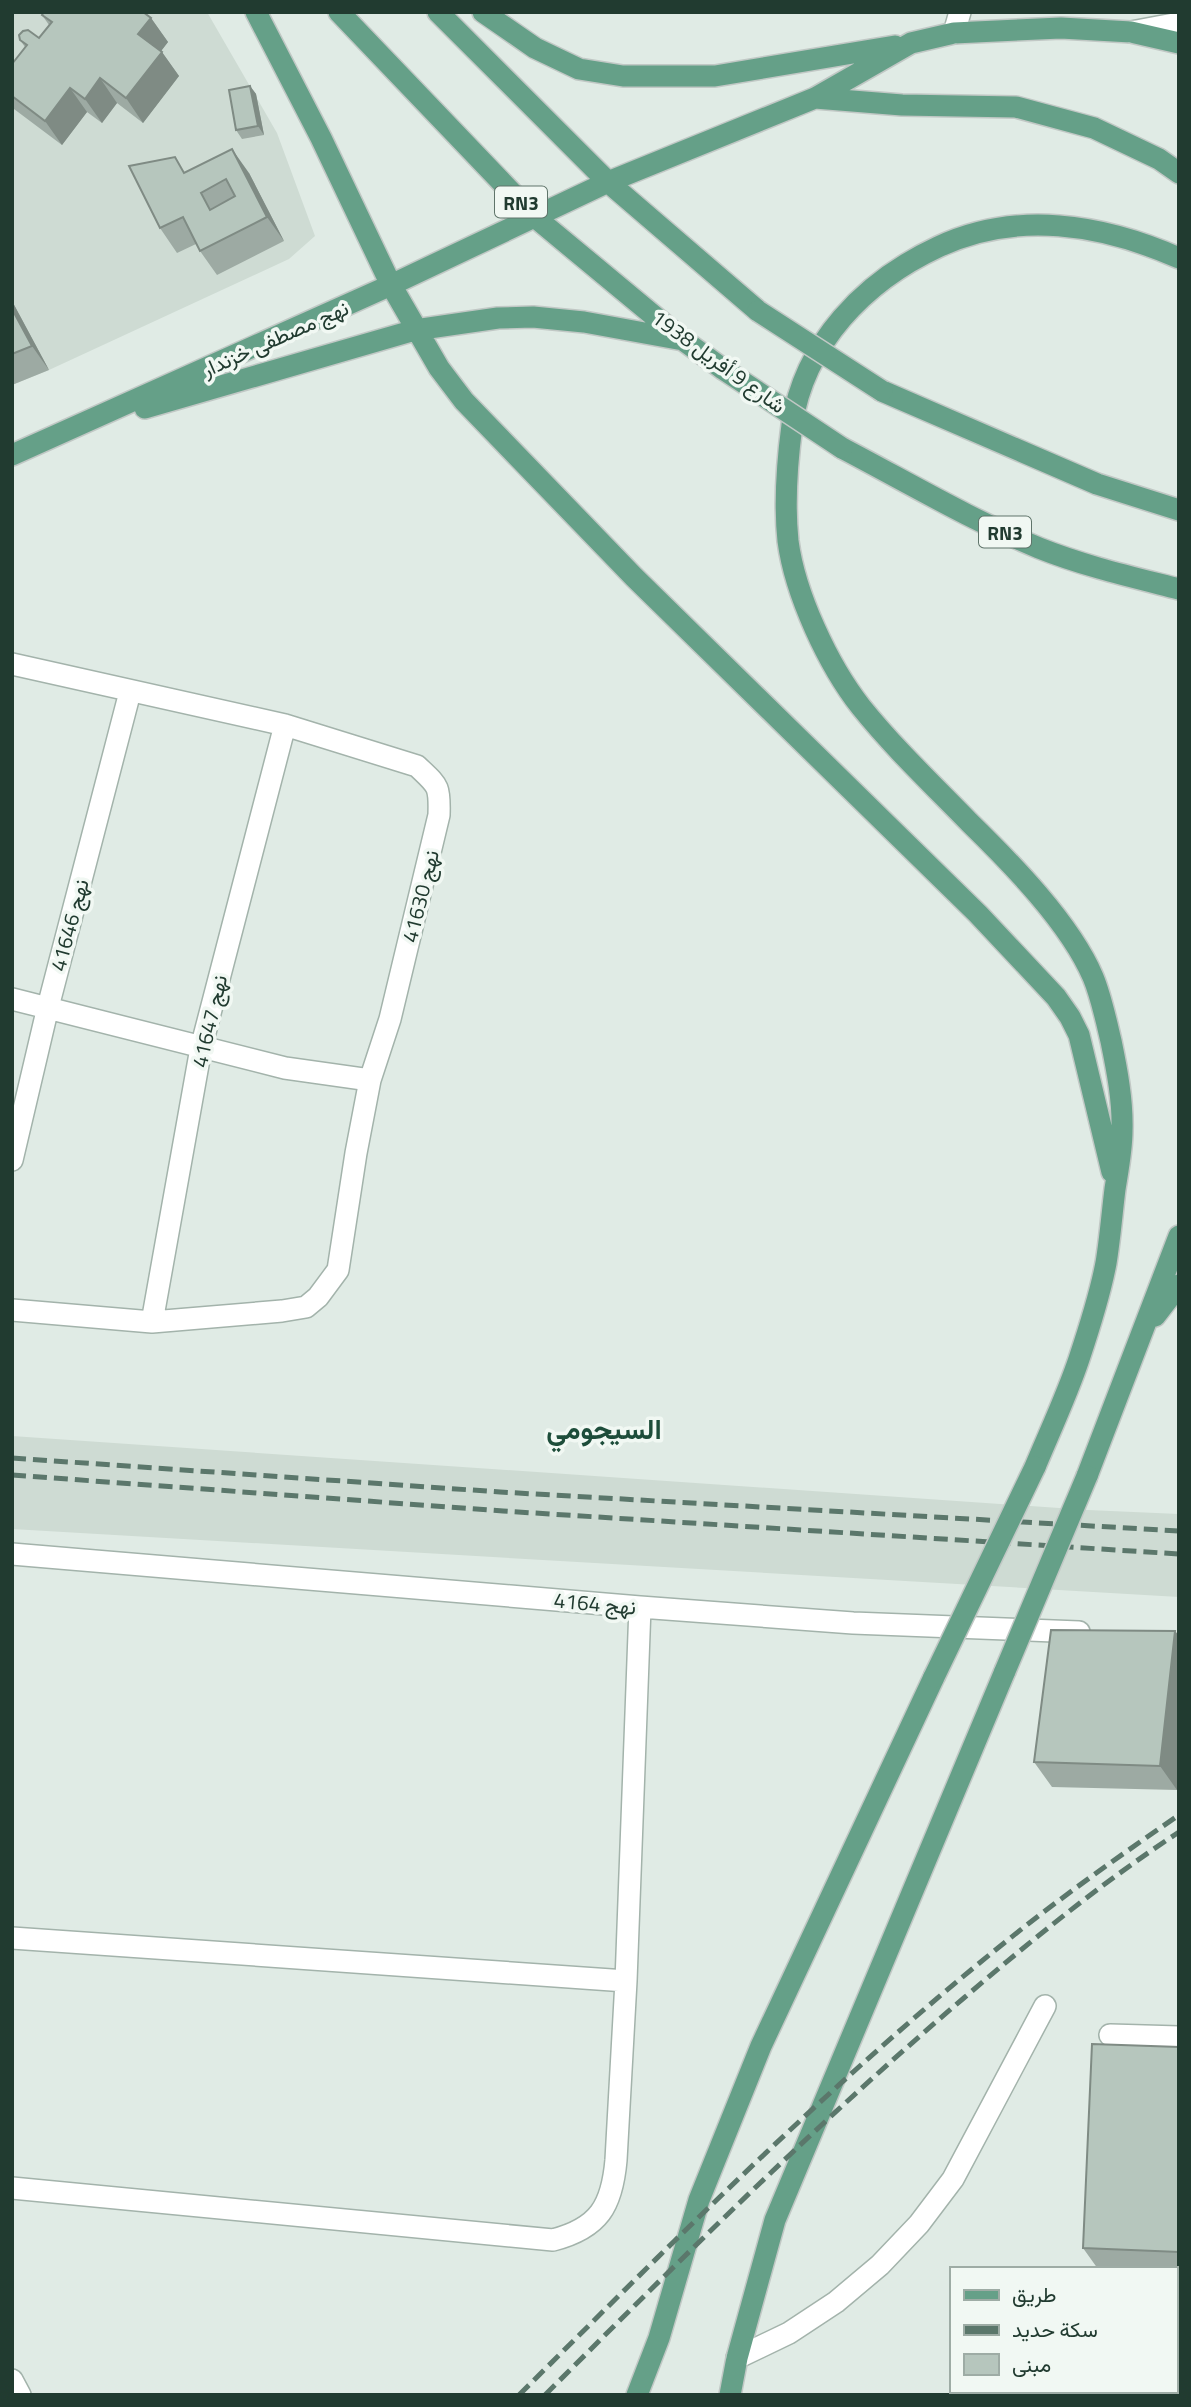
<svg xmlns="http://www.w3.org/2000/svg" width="1191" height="2407" font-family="'Titillium Web',Vazirmatn,sans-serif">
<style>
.built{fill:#cedbd3}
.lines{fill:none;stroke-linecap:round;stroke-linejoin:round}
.minor-casing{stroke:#a3b3ab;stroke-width:24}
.major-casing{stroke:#c1c8c5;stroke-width:24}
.minor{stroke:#fff;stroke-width:21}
.major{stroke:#65a088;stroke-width:21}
.rail{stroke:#5b776b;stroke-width:5;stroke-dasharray:14 7;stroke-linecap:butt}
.major-bridge-casing{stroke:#c1c8c5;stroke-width:24;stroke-linecap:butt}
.major-bridge{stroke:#65a088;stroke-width:21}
.wall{fill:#9daaa3}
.shaded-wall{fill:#7f8b84}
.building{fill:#b6c6bd;stroke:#7f8b84;stroke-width:2;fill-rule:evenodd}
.labels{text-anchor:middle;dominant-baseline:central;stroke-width:7;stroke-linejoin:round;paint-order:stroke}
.shield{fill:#f1f8f3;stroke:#5f746a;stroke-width:2}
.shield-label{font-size:19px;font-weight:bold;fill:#213b30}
.street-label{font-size:21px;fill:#213b30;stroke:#f1f8f3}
.district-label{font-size:28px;font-weight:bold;fill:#1d4d3a;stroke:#f1f8f3}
</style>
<rect width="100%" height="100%" fill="#e0ebe5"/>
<path class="built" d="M12,12h195l70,121 38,103 -26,23 -240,111 -37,15z
M12,1436l1076,74 91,4v83l-1167,-68z"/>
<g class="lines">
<g class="minor-casing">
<path id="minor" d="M1131,32l48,-9
M954,33l6,-21
M12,664l273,61 132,41c21,20 23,19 22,49l-49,204 -20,61 -85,-12 -273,-69
M12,1160l36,-153 82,-315
M12,1310l140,12 130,-11 24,-4 12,-10 20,-27 18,-117 14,-73
M152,1322l49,-274 84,-323
M12,1554l628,53 213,16 226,9
M12,1938l614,43
M1110,2035l69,2
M12,2188l541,52c46,-12 59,-34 63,-80l10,-179 14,-374
M737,2358l52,-25 47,-31 44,-37 39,-41 34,-45 92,-173
M12,2380l8,15"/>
</g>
<g class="major-casing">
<path id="major" d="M256,12l65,126 70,147 48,83 25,33 170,176 344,337 78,83 14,20 9,18 33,137
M339,12l197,206 147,122 40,29
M438,12l170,170 150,129
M483,12l52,36 44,21 44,7h92l180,-30
M815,98l87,7 114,2 78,21 65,31 20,14
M882,391l215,93 82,26
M145,408l270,-78 83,-12 35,-1 51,5 99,18
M842,448c65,34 129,72 197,100 45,18 93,29 140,41
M12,455l379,-170 217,-103 207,-84 96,-55 43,-10 107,-5 70,4 48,11
M1155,1316l24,-31
M1035,1467c15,-36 32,-72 44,-108 10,-30 21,-64 27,-96 4,-24 6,-50 9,-74 3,-19 7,-39 7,-58 1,-30 -5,-61 -11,-90 -5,-21 -10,-45 -18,-64 -23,-54 -82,-114 -124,-155 -37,-38 -75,-74 -108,-115 -33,-42 -66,-113 -73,-166 -4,-38 -1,-78 4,-116 12,-82 73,-144 146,-178 78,-37 164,-23 241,11
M1087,1476l92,-240
M637,2395l22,-57 40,-138 62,-154 173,-369
M730,2395l7,-37 38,-138 230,-549"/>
</g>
<use href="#minor" class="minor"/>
<use href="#major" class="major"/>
<path class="rail" d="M12,1458l488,34 679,39
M12,1475l491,36 676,43
M519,2395c164,-163 327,-328 509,-471 49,-38 100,-74 151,-109
M545,2395c137,-137 273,-273 420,-398 69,-59 138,-115 214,-165"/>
<g class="major-bridge-casing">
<path id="major-bridge" d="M758,311l124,80
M723,369l119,79
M1005,1671l82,-195
M934,1677l101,-210"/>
</g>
<use href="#major-bridge" class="major-bridge"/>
</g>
<path class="wall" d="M42,15l109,3 17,24 -7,9 18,25 -36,47 -26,-20 -15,20 -15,-11 -25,33 -48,-36 -2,-3v-41l13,-18 -5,-7 19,-2 10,-13z
M250,86l6,8 8,41 -22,4 -6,-9z
M186,172l63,1 35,68 -67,34 -17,-24 -4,-7 -19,9 -17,-25z
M12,301l37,69 -37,15z
M1175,1631l4,5v137l-2,17 -125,-3 -18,-25z
M1179,2047v235h-4v-13h-77l-15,-21z"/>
<path class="shaded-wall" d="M151,18l17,24 -13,17 -17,-25z
M162,52l17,24 -36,47 -17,-25z
M100,78l17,25 -15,20 -17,-24z
M250,86l6,8 8,41 -6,-9z
M70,88l17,24 -25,33 -17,-24z
M232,149l17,24 35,68 -17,-24z
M12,301l37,69 -17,-24 -20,-37z
M1175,1631l4,5v137l-2,17 -17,-24z"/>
<path class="building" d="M44,12h99l8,6 -13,16 24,18 -36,46 -26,-20 -15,21 -15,-11 -25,33 -33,-25v-32l15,-19 -7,-5 -1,-5 4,-4 5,-1 11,8 13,-16 -10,-7z
M250,86l8,40 -22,4 -7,-40z
M232,149l35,68 -67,34 -17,-34 -23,11 -31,-62 46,-9 9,16zM226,179l9,17 -25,14 -9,-17z
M12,309l20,37 -20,8z
M1051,1630l124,1 -15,135 -126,-4z
M1092,2044l87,3v205l-96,-4z"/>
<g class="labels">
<g class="shield">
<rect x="495" y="186.5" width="52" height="31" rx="5"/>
<rect x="979" y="516.5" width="52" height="31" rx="5"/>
</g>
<g class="shield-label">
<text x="521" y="202">RN3</text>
<text x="1005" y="532">RN3</text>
</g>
<g class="street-label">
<text transform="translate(275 338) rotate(-24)">نهج مصطفى خزندار</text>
<text transform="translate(719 361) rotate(36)">شارع 9 أفريل 1938</text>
<text transform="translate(420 896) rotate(-76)">نهج 41630</text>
<text transform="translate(69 925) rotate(-75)">نهج 41646</text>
<text transform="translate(209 1021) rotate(-77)">نهج 41647</text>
<text transform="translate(595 1603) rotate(5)">نهج 4164</text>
</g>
<g class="district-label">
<text x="604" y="1428">السيجومي</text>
</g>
</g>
<rect width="1191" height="2407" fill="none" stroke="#213b30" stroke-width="28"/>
<rect x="950" y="2267" width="228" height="126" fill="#f1f8f3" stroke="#9eaca5" stroke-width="2"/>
<rect x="964" y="2290" width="35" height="10" fill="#65a088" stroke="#9eaca5" stroke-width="2"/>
<text x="1012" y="2302" font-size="21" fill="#213b30">طريق</text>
<rect x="964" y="2325" width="35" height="10" fill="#5b776b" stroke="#9eaca5" stroke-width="2"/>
<text x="1012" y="2337" font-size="21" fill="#213b30">سكة حديد</text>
<rect x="964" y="2354" width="35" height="21" fill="#b6c6bd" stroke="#9eaca5" stroke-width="2"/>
<text x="1012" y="2372" font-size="21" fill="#213b30">مبنى</text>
</svg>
